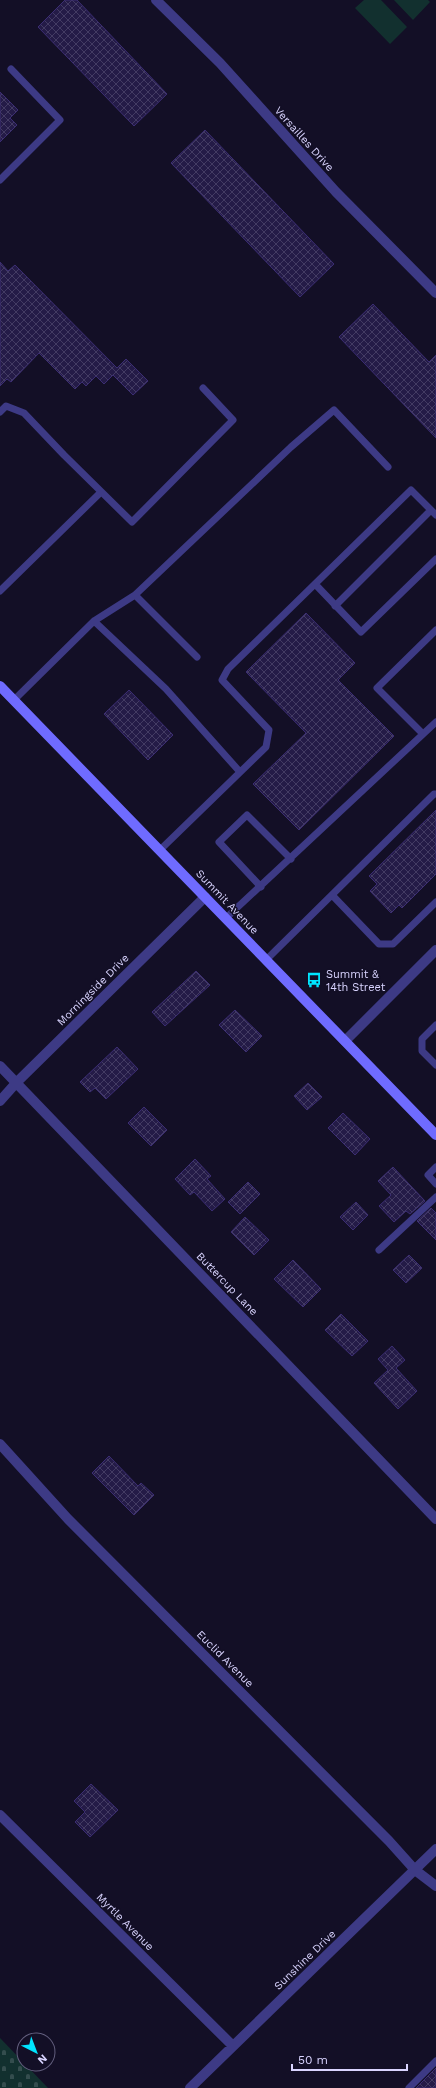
<svg xmlns="http://www.w3.org/2000/svg" width="436" height="2088" font-family="'Work Sans',sans-serif">
<style>
.grass{fill:#12302f}
.cemetery{fill:url(#cemetery-stones)}
.building{fill:url(#building-cross-hatch);stroke:#3b2d73}
.lines{fill:none;stroke-linecap:round;stroke-linejoin:round}
.lane{stroke:#3d3a85;stroke-width:7}
.street{stroke:#3d3a85;stroke-width:10}
.secondary{stroke:#6f6bff;stroke-width:10}
.labels{text-anchor:middle;dominant-baseline:central;stroke-width:3;stroke-linejoin:round;paint-order:stroke}
.street-label{font-size:11px;fill:#d9d4ff;stroke:#130f26}
.poi-label{font-size:11px;fill:#d9d4ff;stroke:#130f26;text-anchor:start}
</style>
<defs>
<pattern id="cemetery-stones" width="16" height="16" patternUnits="userSpaceOnUse"><rect width="16" height="16" fill="#12302f"/><path d="M2 7V4a2 2 0 0 1 4 0v3zM10 15v-3a2 2 0 0 1 4 0v3z" fill="#344d4e"/></pattern>
<pattern id="building-cross-hatch" width="8" height="8" patternUnits="userSpaceOnUse"><rect width="8" height="8" fill="#241b47"/><path d="M0 0l8 8M0 8l8-8" fill="none" stroke="#433b63"/></pattern>
</defs>
<rect width="100%" height="100%" fill="#130f26"/>
<path class="grass" d="M364,0h17l26,27 -17,17 -35,-36z
M394,0h34l2,2 -17,18z"/>
<path class="cemetery" d="M0,2038l48,50h-48z"/>
<path class="building" d="M65,0h12l90,94 -33,32 -96,-99z
M0,92l18,18 -8,8 7,7 -17,17z
M205,130l129,134 -34,33 -129,-134z
M0,262l8,9 7,-6 102,103 9,-9 22,22 -15,14 -20,-20 -9,9 -8,-8 -10,10 -4,-4 -7,7 -36,-36 -28,29 -4,-3 -7,7z
M373,304l56,58 7,-7v83l-97,-101z
M306,613l49,50 -17,17 56,56 -95,94 -46,-46 53,-51 -60,-61z
M129,690l44,45 -25,25 -44,-46z
M436,810v64l-34,34 -3,-3 -8,8 -21,-22 7,-7 -8,-8z
M196,971l14,14 -45,41 -13,-14z
M235,1010l27,26 -16,16 -27,-27z
M117,1047l21,22 -32,30 -11,-11 -5,4 -10,-10z
M308,1083l14,14 -15,13 -13,-14z
M144,1107l23,23 -16,16 -23,-23z
M343,1113l27,26 -15,16 -27,-27z
M195,1159l16,17 -4,3 18,20 -13,12 -18,-19 -4,3 -15,-16z
M393,1167l32,34 -15,13 -4,-3 -12,11 -15,-16 12,-11 -13,-14z
M248,1182l12,12 -20,20 -12,-12z
M356,1202l12,13 -15,15 -13,-13z
M431,1208l5,5v27l-19,-19z
M245,1217l24,23 -15,15 -23,-23z
M409,1255l13,13 -16,15 -13,-13z
M293,1260l28,29 -18,18 -29,-28z
M341,1314l27,27 -16,15 -27,-26z
M392,1346l13,14 -9,8 21,23 -19,18 -24,-26 14,-13 -10,-11z
M109,1456l29,30 3,-3 13,12 -20,20 -42,-42z
M91,1784l27,26 -28,27 -15,-15 10,-10 -11,-11z
M436,2068v20h-20z"/>
<g class="lines">
<path class="lane" d="M0,180l60,-60 -49,-51
M0,412l6,-6 18,7 40,42 68,67 101,-102 -30,-32
M315,584l46,48 75,-73
M0,591l101,-99
M135,595l62,62
M335,606l96,-96
M94,621l72,68 74,83
M14,700l80,-79 41,-26 156,-148 43,-37 54,57
M423,734l-46,-46 59,-58
M160,850l106,-103 3,-17 -47,-50 6,-11 183,-179 25,25
M261,887l-42,-45 28,-27 44,44
M332,895l47,49h14l43,-42
M226,918l210,-196
M266,960l168,-166h2
M436,1025l-14,14v12l14,14
M436,1167l-8,8 8,9
M379,1250l57,-53
M409,2088l27,-27"/>
<path class="street" d="M156,0l64,63 116,129 100,101
M345,1041l91,-91
M0,1066l436,453
M0,1101l16,-18 189,-186
M0,1444l68,75 321,322 26,29 21,16
M0,1815l233,231
M190,2088l246,-239"/>
<path class="secondary" d="M0,686l436,449"/>
</g>
<defs>
<g id="bus-bare" transform="scale(1.2)"><path d="M-5-6H5V4H4V6H2V4H-2V6H-4V4H-5ZM-3.5-4V0h7V-4ZM-3.5 1.2v1.5H-2V1.2ZM2 1.2v1.5H3.5V1.2Z" fill="#00e5ff" stroke="#130f26" stroke-width="2.5" paint-order="stroke"/></g>
</defs>
<g fill-rule="evenodd">
<use href="#bus-bare" x="314" y="980"/>
</g>
<g class="labels">
<g class="street-label">
<text transform="translate(304 139) rotate(48)">Versailles Drive</text>
<text transform="translate(227 902) rotate(46)">Summit Avenue</text>
<text transform="translate(93 990) rotate(-45)">Morningside Drive</text>
<text transform="translate(227 1284) rotate(46)">Buttercup Lane</text>
<text transform="translate(225 1659) rotate(45)">Euclid Avenue</text>
<text transform="translate(125 1922) rotate(45)">Myrtle Avenue</text>
<text transform="translate(305 1960) rotate(-44)">Sunshine Drive</text>
</g>
<g class="poi-label">
<text x="326" y="974">Summit &amp;<tspan x="326" dy="13">14th Street</tspan></text>
</g>
</g>
<g transform="translate(36 2052) rotate(138)"><circle r="19" fill="#130f26" stroke="#625e7d"/>
<path d="M0-3L7 15L0 10L-7 15Z" fill="#00e5ff"/>
<text y="-6" font-size="11" font-weight="bold" text-anchor="middle" fill="#d9d4ff">N</text>
</g>
<path d="M292 2064v6h115v-6" fill="none" stroke="#d9d4ff" stroke-width="2"/>
<text x="298" y="2064" font-size="12" fill="#d9d4ff" stroke="#130f26" stroke-width="3" paint-order="stroke">50 m</text>
</svg>
